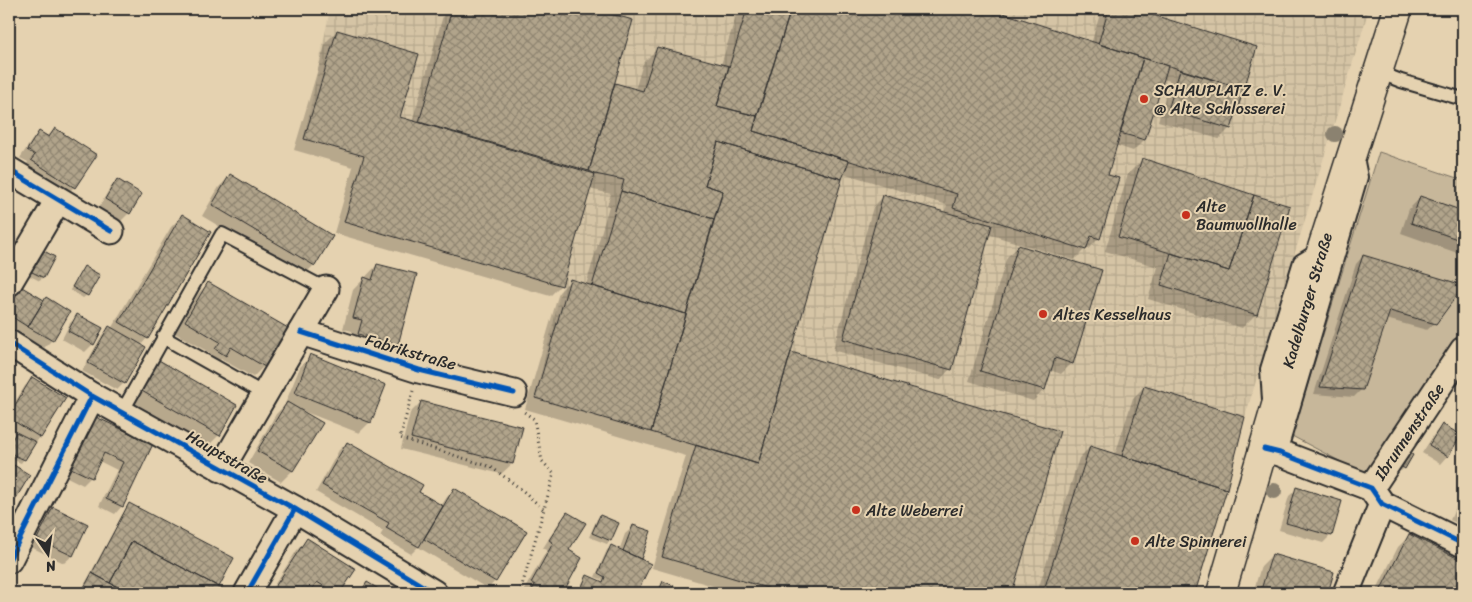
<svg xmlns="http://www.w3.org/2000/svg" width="1472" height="602" font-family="Sriracha,sans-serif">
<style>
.industrial{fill:url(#industrial-grid)}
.green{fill:#c7b79a;stroke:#797162}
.shadow{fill:#0003}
.building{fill:url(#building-cross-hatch);stroke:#2b2b2b}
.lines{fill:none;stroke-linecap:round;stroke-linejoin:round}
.service-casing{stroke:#2b2b2b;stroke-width:16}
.minor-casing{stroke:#2b2b2b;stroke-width:29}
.secondary-casing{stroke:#2b2b2b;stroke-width:31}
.path{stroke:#2b2b2b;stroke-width:3;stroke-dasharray:1 4;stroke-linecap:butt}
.service{stroke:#e5d2b0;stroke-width:12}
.minor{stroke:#e5d2b0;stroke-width:25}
.secondary{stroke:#e5d2b0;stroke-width:28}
.cycleway-casing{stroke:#e5d2b0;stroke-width:8}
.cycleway{stroke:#0057b8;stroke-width:5}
.tree{fill:#8b8270}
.poi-dot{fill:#c8321e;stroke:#e5d2b0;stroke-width:2}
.labels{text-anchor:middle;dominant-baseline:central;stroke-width:4;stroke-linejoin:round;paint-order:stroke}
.poi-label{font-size:16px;fill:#2b2b2b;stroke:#e5d2b0;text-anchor:start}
.street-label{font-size:16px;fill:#2b2b2b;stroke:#e5d2b0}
</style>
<defs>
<pattern id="industrial-grid" width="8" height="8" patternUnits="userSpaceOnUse" patternTransform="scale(1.25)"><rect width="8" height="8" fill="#d5c4a5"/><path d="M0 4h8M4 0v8" fill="none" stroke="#b7a98e"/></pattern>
<pattern id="building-cross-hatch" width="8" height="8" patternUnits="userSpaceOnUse" patternTransform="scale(1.25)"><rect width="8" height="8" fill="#b1a48b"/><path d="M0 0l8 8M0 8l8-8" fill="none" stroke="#908672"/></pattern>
</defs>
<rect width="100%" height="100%" fill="#e5d2b0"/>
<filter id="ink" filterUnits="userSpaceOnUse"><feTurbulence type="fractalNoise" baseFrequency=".02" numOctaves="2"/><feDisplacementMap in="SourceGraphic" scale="10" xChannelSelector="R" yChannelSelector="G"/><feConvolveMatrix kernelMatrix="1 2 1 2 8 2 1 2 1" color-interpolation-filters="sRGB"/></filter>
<g filter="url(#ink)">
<path class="industrial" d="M330,9h1039l-124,408 -18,72 -32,104h-411l-122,-36 34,-112 -161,-47 27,-112 -218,-64 19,-66 -59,-17z"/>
<path class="green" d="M1379,152l84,28v157l-95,139 -76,-40z"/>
<path class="shadow" d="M445,9h143l43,12 -19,67 4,-4 19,6 8,-27 14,-14 64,16 17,-56h249l104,35 9,-30 6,-5h24l125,38 -25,81 -11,11 -61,-18 12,-40 -7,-2 -19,61 -11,11 -18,-6 -9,31 -7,62 -11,11 -2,-1 -12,12 -86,-26 -38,135 -10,11 -107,-30 40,-143 11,-11 60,17 3,-8 -104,-32 -54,179 270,80 -49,161h-273l-85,-25 34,-112 -161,-47 34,-117 11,-11 16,4 23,-79 -2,-1 4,-11 -22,-5 -28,96 -11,11 -216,-63 19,-66 -59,-17 32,-108 11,-11 62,87 13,4z
M55,129l19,58 -7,7 -42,-26 3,-6 -8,-4 12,-18 7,-8 8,5z
M1142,160l114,154 -14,14 -94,-29 10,-32 -53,-16 23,-77z
M230,176l84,89 -11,11 -101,-60 17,-29z
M118,180l22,14 -11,19 -8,8 -22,-14 11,-19z
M1420,198l43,15v42l-62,-22 8,-24z
M182,216l-35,122 -6,7 -17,38 -7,7 -35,-19 20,-36 7,-7 2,1 60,-102z
M1018,247l54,116 -11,11 -11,-4 -6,20 -11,11 -64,-20 38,-124z
M1363,256l72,67 -8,7 -41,-11 -24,70 -8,8 -40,-3 42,-130z
M54,257l-14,24 -16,-8z
M377,265l20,79 -11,11 -38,-10 4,-14 -9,-2 10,-39z
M84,267l3,28 -4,3 -13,-8z
M208,283l56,83 -11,11 -32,-18 -7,7 -9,-5 5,-8 -35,-20 23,-39z
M15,284l29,17 25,11 -17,28 -8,8 -35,-21v-36z
M78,316l23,12 -8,16 -8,8 -23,-13 8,-16z
M311,356l59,66 -11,11 -56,-22v1l18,11 -29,48 -11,11 -33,-19 28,-49 10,-10h-1l15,-37z
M146,372l73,63 -11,11 -78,-45z
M32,379l8,58 -19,26 -12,-5v-13l7,-11 -7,-4v-18l16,-26z
M1144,387l100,31 -19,71 -31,104h-157l42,-135 11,-11 25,8 18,-57z
M421,402l91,62 -11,10 -100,-25 9,-36z
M96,418l56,27 -30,61 -7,8 -16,-8 18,-36 -18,-9 -8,16 -8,8 -18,-9 24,-50z
M1442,425l5,31 -7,8 -18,-11 13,-20z
M347,443l71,50 23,13 6,-9 7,-7 41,91 -7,8 -70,-42 -7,7 -31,-18 3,-5 -67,-39 23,-42z
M1401,454l3,14 -3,3 -7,-4z
M1297,489l34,46 -8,8 -44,-13 10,-34z
M1463,491v35l-13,-6z
M129,504l89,82 3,4 -2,3h-139l46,-85z
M53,509l34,16 -15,31 -8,7 -33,-16 15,-31z
M567,514v37l14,7 -20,35h-33l-4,-3 23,-40 -4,-2 17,-27z
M600,516l10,24 -3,4 -18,-7 8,-18z
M633,527l6,31 -1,1 11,5 -14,29h-57l6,-13 4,-3 13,6 2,-3 -8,-3 12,-27 4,-3 8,4 6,-17z
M1409,536l54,27v30h-88l23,-46z
M308,539l46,31 -15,23h-70l28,-43z
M1272,555l61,17 -6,21h-74l8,-27z
M664,583l22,10h-33z"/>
<path class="building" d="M452,9h141l40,11 -44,151 -170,-49z
M747,9h44l-34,107 -40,-10z
M791,9h200l152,49 -35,117 11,3 -19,61 -9,-3 -5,14 -133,-42 4,-14 -204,-63z
M1109,9h25l123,38 -13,42 -146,-45z
M337,30l82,24 -19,63 195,57 -33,112 -218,-64 20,-66 -60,-17z
M657,47l72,19 -12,40 40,10 -4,15 96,30 -7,18 -124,-37 -13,43 18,6 -9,28 -93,-28 3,-11 -29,-6 -6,-3 26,-88 28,8z
M1143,58l25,8 -23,74 -25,-7z
M1180,70l64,19 -13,40 -63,-19z
M55,128l42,27 -22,33 -44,-28 4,-5 -8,-5 12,-19 10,6z
M718,142l124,37 -84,285 -107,-32 72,-241 -18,-6z
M1142,158l112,37 -25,76 -111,-34z
M230,174l103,62 -18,30 -103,-61z
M117,179l25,15 -12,20 -25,-15z
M621,191l93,28 -28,95 -94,-28z
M883,195l109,30 -40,145 -109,-31z
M1254,195l36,11 -33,109 -96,-30 10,-32 58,18z
M1420,196l43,15v30l-52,-18z
M182,214l29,18 -63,107 -29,-17z
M1018,245l84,25 -29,94 -18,-6 -10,32 -65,-19z
M37,247l18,10 -11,21 -18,-9z
M1363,255l100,30v2l-27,37 -46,-13 -27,79 -43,-3z
M377,264l40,10 -19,71 -40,-11 4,-14 -9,-2 11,-41 8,3z
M84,266l16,9 -12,21 -16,-9z
M570,279l116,35 -35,118 -116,-34z
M208,282l80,46 -23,39 -34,-20 -5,9 -11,-7 5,-7 -35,-21z
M15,283l29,17 -16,27 -19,-12v-22z
M46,297l24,15 -17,29 -25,-14z
M77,314l26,14 -9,17 -26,-14z
M109,326l37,21 -21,37 -37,-21z
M791,352l269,79 -48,162h-228l-122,-36 34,-112 62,19z
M310,354l76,31 -15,38 -76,-30z
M157,359l80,46 -17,31 -80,-46z
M32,377l34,21 -25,40 -32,-20v-3z
M1144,386l101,31 -18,72 -105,-33z
M421,401l102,26 -10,37 -102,-26z
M287,402l36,21 -30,48 -36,-20z
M96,417l57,27 -30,63 -17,-8 17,-37 -19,-9 -12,25 -21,-10z
M1442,424l19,11 -13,22 -19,-12z
M16,432l20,10 -11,18 -16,-7v-7z
M347,442l76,43 -4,7 24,14 -24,41 -33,-19 3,-5 -67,-38z
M1090,446l137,43 -32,104h-152z
M1404,449l9,6 -8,14 -9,-6z
M9,462l21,13 -21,35z
M1296,487l46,14 -10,35 -46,-13z
M454,488l73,43 -31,51 -72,-43z
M1463,497v18l-7,-3z
M129,503l105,55 -15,29 -87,-46 -22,42 -18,-10z
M53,507l35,17 -15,32 -36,-17z
M567,512l19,11 -17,27 13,8 -19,35h-33l5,-8 -4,-2 22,-40 -4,-3z
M600,515l19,8 -8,18 -19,-8z
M633,525l18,6 -10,28 -18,-8z
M1409,534l54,27v32h-84z
M307,538l49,31 -16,24h-5l-18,-11 -8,11h-38z
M132,541l87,46 4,2 -3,4h-91l-19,-10z
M611,545l40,19 -14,29h-58l8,-18 16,7 2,-5 -7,-4z
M1272,554l62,18 -6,21h-68z
M92,573l18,10 19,10h-48z
M663,581l26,12h-31z
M367,582l18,11h-25z"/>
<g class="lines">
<g class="service-casing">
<path id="service" d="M1378,72l23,9 62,18
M163,337l101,57
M1269,400l-2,-31 33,-108 18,-11
M122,412l100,-178 104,55
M1280,453l81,-276 -4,-20"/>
</g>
<g class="minor-casing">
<g id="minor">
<path d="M9,170l102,61"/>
<path d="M9,283l49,-83"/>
<path d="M301,332l118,38 95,23"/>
<path d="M9,343l83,53 203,113 139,84"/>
<path d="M1264,449l16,4 91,35 11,16 81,40"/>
<path d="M221,469l105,-180"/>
<path id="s1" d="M1371,488l92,-138"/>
<path d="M9,560l83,-164"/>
<path d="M247,593l48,-84"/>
<path d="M1346,593l36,-89"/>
</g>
</g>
<g class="secondary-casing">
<g id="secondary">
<path id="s2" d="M1221,593l101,-345 76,-239"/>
</g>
</g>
<path class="path" d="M413,391l-13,47 91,29 30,22 22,20
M520,593l34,-119 -12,-13 -8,-42 -10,-7"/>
<use href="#service" class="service"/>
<use href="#minor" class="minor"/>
<use href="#secondary" class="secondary"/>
<g class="cycleway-casing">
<path id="cycleway" d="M9,170l102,61
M301,332l118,38 95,23
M9,343l83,53 203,113 139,84
M1264,449l16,4 91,35 11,16 81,40
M9,560l83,-164
M247,593l48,-84"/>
</g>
<use href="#cycleway" class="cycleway"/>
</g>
<g class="tree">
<circle cx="1335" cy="134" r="8"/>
<circle cx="1274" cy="491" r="8"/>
</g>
</g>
<g class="poi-dot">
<circle cx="1144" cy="99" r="5"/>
<circle cx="1186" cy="215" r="5"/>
<circle cx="1043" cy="314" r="5"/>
<circle cx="856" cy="510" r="5"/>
<circle cx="1135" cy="541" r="5"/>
</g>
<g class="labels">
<g class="poi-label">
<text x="1154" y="90">SCHAUPLATZ e. V.<tspan x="1154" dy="18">@ Alte Schlosserei</tspan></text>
<text x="1196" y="206">Alte<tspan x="1196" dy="18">Baumwollhalle</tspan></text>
<text x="1053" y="314">Altes Kesselhaus</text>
<text x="866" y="510">Alte Weberrei</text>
<text x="1145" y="541">Alte Spinnerei</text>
</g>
<g class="street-label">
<text stroke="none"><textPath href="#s2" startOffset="305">Kadelburger Straße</textPath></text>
<text transform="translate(411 352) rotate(16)">Fabrikstraße</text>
<text stroke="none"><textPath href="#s1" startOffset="68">Ibrunnenstraße</textPath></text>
<text transform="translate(227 457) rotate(30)">Hauptstraße</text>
</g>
</g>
<rect width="1472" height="602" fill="none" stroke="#e5d2b0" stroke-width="30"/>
<rect x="15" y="15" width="1442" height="572" fill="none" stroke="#2b2b2b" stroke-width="2" filter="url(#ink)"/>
<g transform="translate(48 554) rotate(167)" stroke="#e5d2b0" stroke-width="4" paint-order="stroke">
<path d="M0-4L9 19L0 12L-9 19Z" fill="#2b2b2b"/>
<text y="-8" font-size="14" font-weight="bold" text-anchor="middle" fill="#2b2b2b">N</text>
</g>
</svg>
